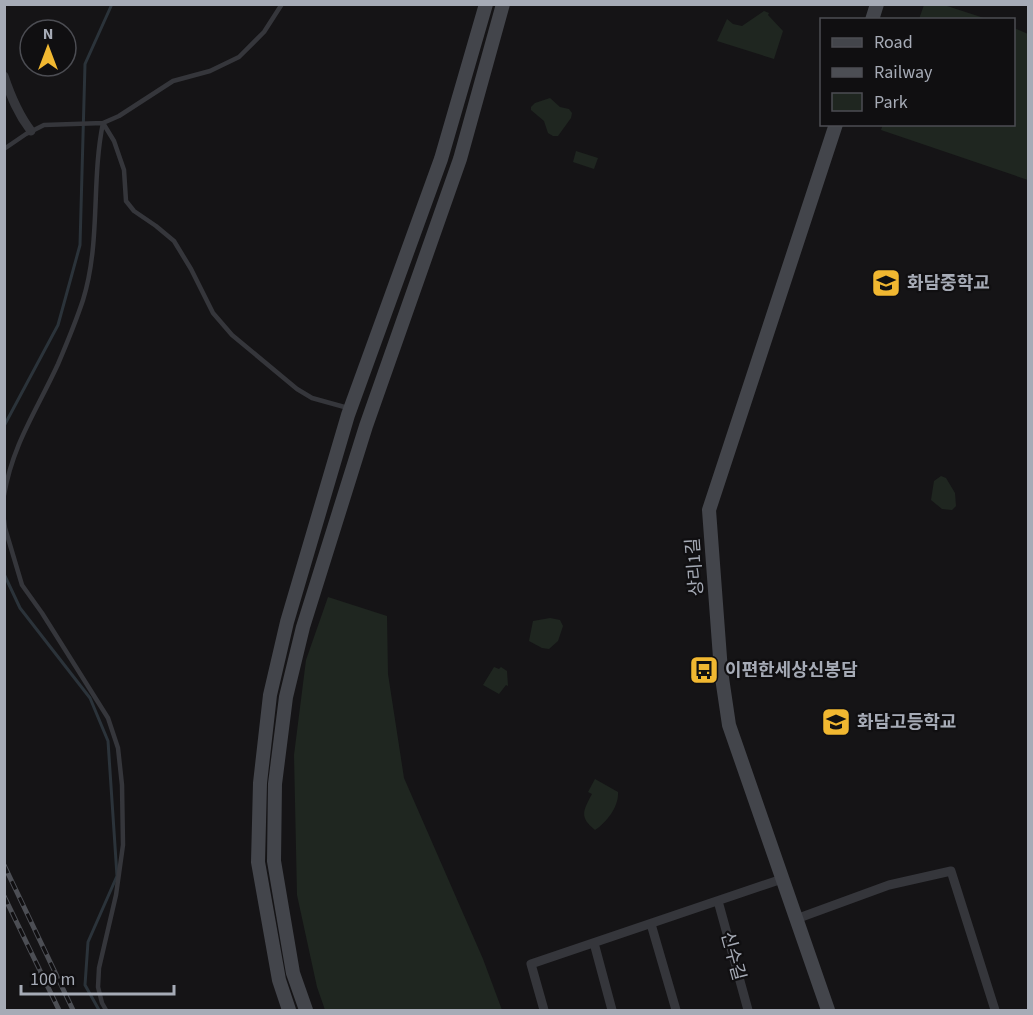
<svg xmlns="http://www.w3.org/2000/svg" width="1033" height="1015" font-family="'Source Sans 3','Noto Sans KR',sans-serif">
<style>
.green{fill:#1f2620}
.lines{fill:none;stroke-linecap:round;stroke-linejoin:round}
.stream{stroke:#2b333a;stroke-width:3}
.lane{stroke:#35363b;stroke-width:4.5}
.street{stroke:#35363b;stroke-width:9}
.secondary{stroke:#43454b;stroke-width:14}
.rail-casing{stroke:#4c4e54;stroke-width:5}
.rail{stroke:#100f11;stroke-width:3;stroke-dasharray:9;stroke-linecap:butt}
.labels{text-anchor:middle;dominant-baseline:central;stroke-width:4.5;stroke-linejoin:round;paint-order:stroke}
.poi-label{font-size:18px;font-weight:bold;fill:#a6abb6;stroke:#100f11;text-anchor:start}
.street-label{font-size:18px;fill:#a6abb6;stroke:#100f11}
</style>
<rect width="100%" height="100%" fill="#151416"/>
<path class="green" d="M924,5h20l43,14h-68z
M764,11l5,2 -1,2 15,16 -9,28 -57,-18 10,-22 6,5 9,2z
M1014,28l14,6v146l-147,-50 2,-6h131z
M550,98l10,9 9,2 3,4 -1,5 -13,18h-5l-5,-3 -4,-12 -13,-11v-3l4,-4z
M576,151l22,7 -4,11 -21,-7z
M941,476l5,2 9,15 1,13 -4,4 -10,-1 -11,-9 3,-19z
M328,597l59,19 1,58 16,104 79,181 19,51h-177l-8,-23 -20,-92 -3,-140 12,-95z
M550,618l10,2 3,6 -5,15 -9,8 -7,-1 -13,-7 4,-20z
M494,667l5,2 2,-2 6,4 1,15 -2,-1 -7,9 -16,-9z
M595,779l23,13c1,14 -11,30 -23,38 -16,-13 -12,-19 -3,-36l-4,-2z"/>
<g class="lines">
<path class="stream" d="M4,426l54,-101 22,-80 5,-181 27,-60
M4,574l16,34 70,90 18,43 9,135 -29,66 -3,43 14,25"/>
<path class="lane" d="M103,123l11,18 10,29 2,31 8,10 22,15 18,15 17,28 22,44 19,22 65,54 15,9 36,10
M4,149l22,-15 18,-9 59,-2 16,-7 54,-35 37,-10 29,-14 25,-25 18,-28
M4,495c9,-52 33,-85 54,-131 9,-21 18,-43 25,-64 18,-58 8,-119 20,-177
M4,520l1,8 17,57 20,28 66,105 10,30 4,37 1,60 -7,50 -17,73 -1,19 4,16 4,7"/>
<path class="street" d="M4,76c7,21 14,38 27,55
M718,901l30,109
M796,919l93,-34 62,-14 44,139
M651,924l25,86
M594,943l18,67
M544,1010l-13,-46 251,-85"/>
<path class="secondary" d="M872,20l5,-16
M289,1010l-10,-30 -21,-118 2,-79 10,-88 17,-73 61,-207 93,-256 45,-155
M306,1010l-13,-37 -19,-112 1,-77 11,-87 17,-70 63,-201 94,-267 43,-155
M828,1010l-99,-285 -8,-54 -12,-161 127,-386"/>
<g class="rail-casing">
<path id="rail" d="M4,865l69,145
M4,896l55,114"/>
</g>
<use href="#rail" class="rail"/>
</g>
<defs>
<g id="school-square" transform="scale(1.5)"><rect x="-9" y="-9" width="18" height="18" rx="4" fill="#f1b831" stroke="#100f11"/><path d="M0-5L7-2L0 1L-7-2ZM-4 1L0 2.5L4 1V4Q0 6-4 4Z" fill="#111"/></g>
<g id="bus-square" transform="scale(1.5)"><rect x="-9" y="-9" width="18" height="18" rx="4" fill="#f1b831" stroke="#100f11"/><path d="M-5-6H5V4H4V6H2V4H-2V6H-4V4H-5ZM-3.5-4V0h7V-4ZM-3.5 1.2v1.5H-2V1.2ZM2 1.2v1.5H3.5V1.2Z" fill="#111"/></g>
</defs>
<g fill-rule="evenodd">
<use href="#school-square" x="886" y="283"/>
<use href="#bus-square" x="704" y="670"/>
<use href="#school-square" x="836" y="722"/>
</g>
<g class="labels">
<g class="poi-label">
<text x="907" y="283">화담중학교</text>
<text x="725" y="670">이편한세상신봉담</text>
<text x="857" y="722">화담고등학교</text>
</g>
<g class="street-label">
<text transform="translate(695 567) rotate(-94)">상리1길</text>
<text transform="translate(733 956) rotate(75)">신수길</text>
</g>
</g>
<rect width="1033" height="1015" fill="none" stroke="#a6abb6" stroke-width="12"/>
<rect x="820" y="18" width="195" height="108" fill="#100f11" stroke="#4c4d53" stroke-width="1.5"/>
<rect x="832" y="38" width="30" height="9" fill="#43454b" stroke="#4c4d53" stroke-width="1.5"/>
<text x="874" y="48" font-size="18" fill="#a6abb6">Road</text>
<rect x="832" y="68" width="30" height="9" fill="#4c4e54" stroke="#4c4d53" stroke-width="1.5"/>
<text x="874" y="78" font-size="18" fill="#a6abb6">Railway</text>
<rect x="832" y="93" width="30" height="18" fill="#1f2620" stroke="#4c4d53" stroke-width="1.5"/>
<text x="874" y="108" font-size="18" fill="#a6abb6">Park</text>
<g transform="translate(48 48)"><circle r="28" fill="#100f11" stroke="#4c4d53" stroke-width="1.5"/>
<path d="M0-4.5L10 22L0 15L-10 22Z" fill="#f1b831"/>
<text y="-9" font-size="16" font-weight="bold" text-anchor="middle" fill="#a6abb6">N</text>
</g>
<path d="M21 985v9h153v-9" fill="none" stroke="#a6abb6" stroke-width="3"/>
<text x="30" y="985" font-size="18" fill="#a6abb6" stroke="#100f11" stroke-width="4.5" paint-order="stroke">100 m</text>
</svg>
